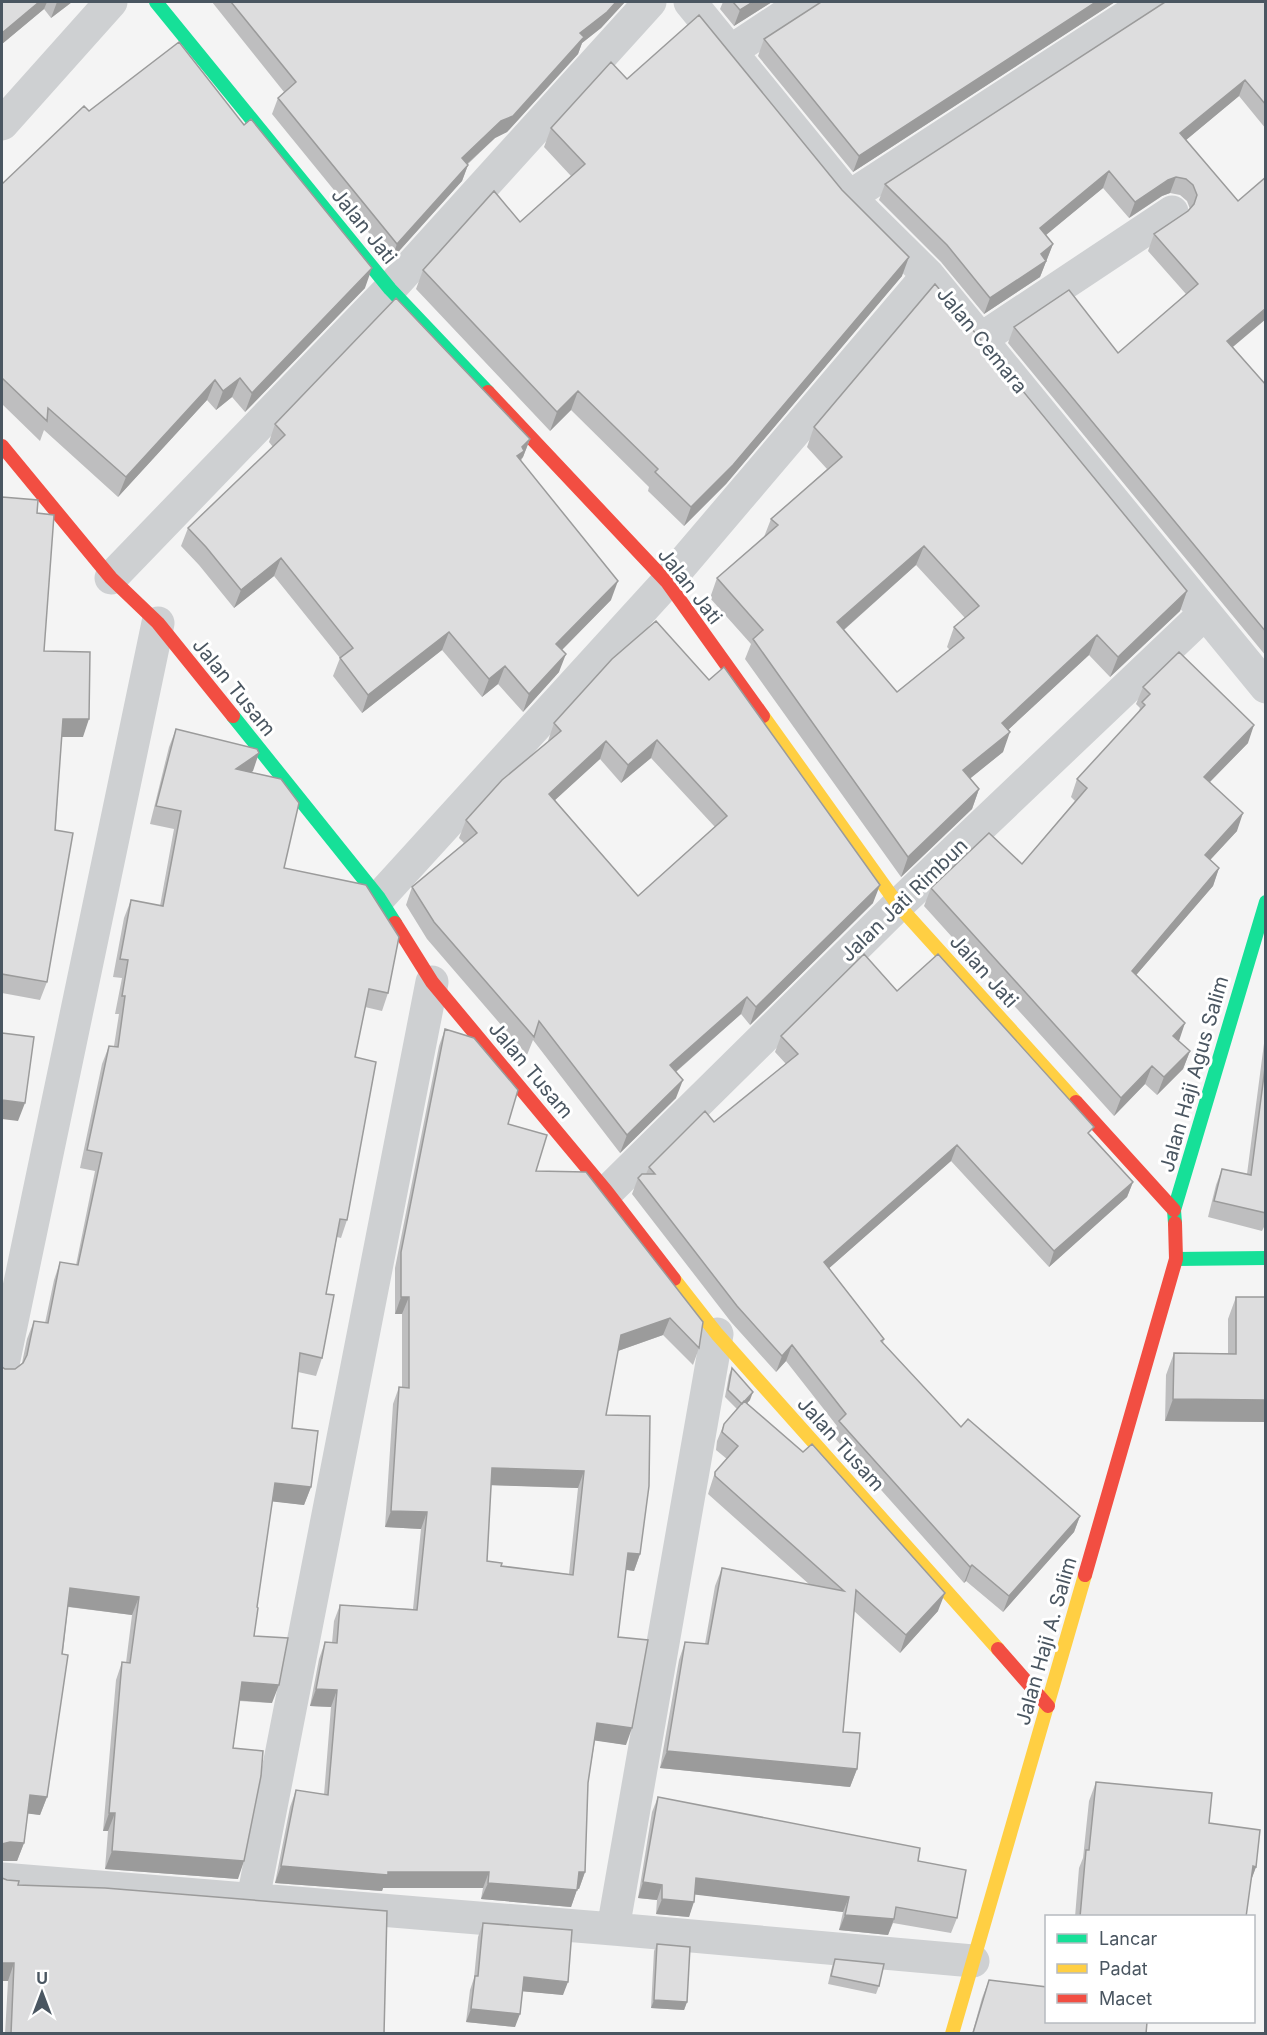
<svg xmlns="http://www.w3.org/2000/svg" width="1267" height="2035" font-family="Inter,sans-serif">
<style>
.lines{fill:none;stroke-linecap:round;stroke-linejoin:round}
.street{stroke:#ced0d2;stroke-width:33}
.fast{stroke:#16e098;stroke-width:14}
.slow{stroke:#ffcf43;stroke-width:14}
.jam{stroke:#f24e42;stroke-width:14}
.wall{fill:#bebebf;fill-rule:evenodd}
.shaded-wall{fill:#9b9b9b}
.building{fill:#ddddde;stroke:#9b9b9b;stroke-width:1.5;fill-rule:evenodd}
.labels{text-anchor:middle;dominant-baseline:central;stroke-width:6;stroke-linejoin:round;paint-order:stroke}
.street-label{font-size:20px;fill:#4a5661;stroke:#fff}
</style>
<rect width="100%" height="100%" fill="#f4f4f4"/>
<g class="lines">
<path class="street" d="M690,2l159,195 79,78 338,412
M731,51l74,-49
M2,124l109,-122
M849,197l300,-195
M981,339l191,-127
M111,578l279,-289 260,-287
M379,898l288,-316 261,-307
M607,1192l291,-287 307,-292
M2,1369l156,-746
M2,1879l611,50 360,32
M253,1899l179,-917
M613,1929l104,-595"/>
<path class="fast" d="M156,2l234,287 98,103
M233,716l146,182 16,25
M1175,1223l-1,-13 92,-308
M1176,1259l90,-1"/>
<path class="slow" d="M763,716l135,189 178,197
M674,1279l43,55 281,315
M952,2034l133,-459"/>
<path class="jam" d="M488,392l179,190 96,134
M2,446l109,132 47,45 75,93
M395,923l37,59 175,210 67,87
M1076,1102l98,108
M1085,1575l91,-316 -1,-36
M998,1649l50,57"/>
</g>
<path class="wall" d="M2,2h70l-21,16 -7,-9 -42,35z
M212,2h413l-24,26 -19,15 -4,11 -71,78 -12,6 -27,26v1l-6,16 -71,79 -119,-146 6,-16 6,-6z
M723,2h49l-38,24 -14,-17z
M821,2h294l-262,170 -95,-116 6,-17z
M1266,2v127l-27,-33 -53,44 47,207 33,38v271l-258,-313 6,-16 104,26 68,-59 -38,-43 6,-17 36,-25 -3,-8 -7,-6 -10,-2 -8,3 -33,22 -26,-30 -58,47 8,9 -13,33 -56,37 -43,-52 -62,-62 6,-16z
M627,79l275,197 -176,208 -42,42 -36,-35 1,-4 -78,-77 -21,21 -134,-142 7,-19 97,-48 51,-46 -27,-29 7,-19z
M89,111l276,177 -120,124 -13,-15 -16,13 -9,-10 -89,97 -74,-67 -4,11 -38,-37v-220z
M275,424l255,15 -7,18 -2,4 90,139 -49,50 -3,22 -36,40 -25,-28 -16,13 -40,-47 -80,63 -29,-37 7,-18 -66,-82 -40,32 -35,-43 -18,-19 7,-18 85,-81 -4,-5z
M814,427l373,164 -7,20 -70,66 -21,-22 -81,75 -5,22 -33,26 9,11 -7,20 -71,68 -156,-218 6,-15 -41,-46 7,-20 47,-41 7,-18 56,-50 -20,-22zM916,565l49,53 -11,9 -7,20 3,3 -53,42 -53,-62z
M2,497l35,16 7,138 39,86h-22l-14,245 -7,18 -38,-7z
M612,659l261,244 -123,122 -9,-11 -65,58v26l-56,55 -87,-113 -6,15 -100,-116 -21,-34 6,-18 52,-44 -5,-5 7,-18 82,-78v-1l6,-18zM651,758l64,69 -77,69 -83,-96 45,-41 21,24z
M1143,687l105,56 -38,39 27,49 -27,29 9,8 -6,18 -77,89 43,66 11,10 -7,18 -26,26 -12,-11 -31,32 -190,-210 7,-18 91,-24 53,-63 -4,-4 6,-18 61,-66 2,-5 -4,-4z
M176,729l77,42 -2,1 33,96 104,125 -6,18 -17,-4 -10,50 -8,163 -6,18 -4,-1 -11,57 -4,64 -6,18 -18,-4 -6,56 19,59 -7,18 -32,-4 -15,106 -3,29 18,67 -33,-2 -6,47 5,131 -133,-10 3,-38h-5l13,-151 6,-18 4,1 6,-48 -64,-8 -21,190 -7,18 -13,-2 -3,30 -7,18h-15v-494l3,2h10l7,-6 5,-24 7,-18 11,2 9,-43 6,-18 16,3 19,-94 -15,-3 22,-104 7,-18h5l5,-32h-4l7,-36 -9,-1 11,-59 7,-18 29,6 14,-77 -24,-5 19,-77z
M897,991l194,144 42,47 -6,15 -78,70 -98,-106 -122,107 55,71 -1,4 78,84 119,89 -6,16 -71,80 -37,-31 -2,2 -131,-147 4,-10 -51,-65 -10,11 -45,-50 -99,-128 6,-16 8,-4 3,-7 65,-45 72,-58 -11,-12 6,-16z
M1266,1028v195l-4,8 -54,-14 8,-32 6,-16 25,5z
M445,1029l63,95 28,47 163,177 -6,17 -30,-30 -45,16 -12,64 34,139 -6,17 -8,-1 -8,67 8,108 -31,-5 -7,43 -3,89 -6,17h-2l-6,18 -90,-8 2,-11h-100l-1,3 -107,-8 15,-76 6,-17 28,5 7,-88 -21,-1 9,-47 6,-17 7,1 2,-22 6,-16 73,4 8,-80 -36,-2 8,-123 6,-17 3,1v-74h-7v-46l44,-222zM491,1485l87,3 -9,86 -68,-8 -14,-5z
M1236,1297h30v125l-101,-1 1,-46 8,-22h54v-34z
M732,1368l18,32 -3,3 191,208 -38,42 -46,-42 -11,121 14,37 -7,18 -190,-19 19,-108 6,-18 20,2 10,-58 7,-18 88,17 -102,-91 7,-22 12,-13 -11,-9 1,-9 7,-17 13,-15 -12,-12 4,-22z
M1096,1782l113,41 47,44 -5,13 -5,37h-171l4,-49 4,-10 6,-57z
M658,1797l260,64 39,57 -6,15 -58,-10 -5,12 -49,-5 4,-18 -148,-18 -6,23 -33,-3 1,-14 -19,-2 14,-86z
M2,1878l16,7 366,149h-379l3,-53h-6z
M483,1923l80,72 -41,-4 -7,36 -49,-5 4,-32 4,-12 4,-41z
M657,1944l30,58 -3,8 -33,-2 3,-57z
M835,1959l44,27 -3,8 -48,-10 4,-17z
M989,1980l157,54h-174l10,-36z"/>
<path class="shaded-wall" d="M39,2h8l-3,7 -42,35v-11z
M57,2h15l-21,16z
M616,2h9l-24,26 -19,15 -4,11 -71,78 -12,6 -39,36 6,-16 118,-125z
M753,2h19l-38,24 6,-16z
M1096,2h19l-262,170 6,-16z
M1245,80l-6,16 -65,54 6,-17z
M468,165l-6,16 -71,79 6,-16z
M1109,171l-6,17 -69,57 6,-17z
M1176,177l-6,16 -8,3 -33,22 6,-16 33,-22z
M1053,244l-13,33 -56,37 6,-16z
M909,257l-7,19 -176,208 -42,42 7,-19z
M372,268l-7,20 -120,124 7,-19z
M1266,308v11l-45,38 6,-16z
M240,378l-8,19 -16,13 7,-19z
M215,380l-8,20 -89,97 8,-20z
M578,391l-7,19 -21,21 7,-19z
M530,439l-7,18 -2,2 -3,10 -1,-13 5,-9z
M924,546l-8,19 -86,77 7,-20z
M281,558l-7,18 -40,32 7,-18z
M618,581l-7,19 -61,62 6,-18z
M1187,591l-7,20 -70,66 8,-20z
M449,632l-7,18 -80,63 6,-18z
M1097,635l-8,20 -94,87 7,-19z
M566,654l-7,18 -36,40 6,-18z
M505,666l-7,18 -16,13 7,-18z
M63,719h26l-6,18h-27z
M1254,725l-6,18 -51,52 7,-18z
M1010,732l-7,20 -47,38 7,-20z
M657,740l-6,18 -30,25 7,-18z
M606,741l-6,18 -57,52 6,-17z
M259,753l-6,18 -23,16 6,-18z
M979,789l-7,20 -71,68 7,-20z
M1243,813l-6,18 -39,42 7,-18z
M1219,868l-6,18 -88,102 7,-17z
M880,885l-7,18 -123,122 6,-18z
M747,997l-6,17 -77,68 6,-17z
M1185,1023l-6,18 -6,-5z
M1190,1051l-7,18 -26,26 7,-18z
M1152,1066l-7,18 -31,32 7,-18z
M683,1080l-7,18 -56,55 7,-18z
M2,1100l23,3 -7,18 -16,-2z
M957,1145l-6,16 -133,117 6,-16z
M1133,1182l-6,15 -78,70 5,-16z
M401,1297h8l-7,17h-7z
M670,1318l-7,17 -48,17 6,-17z
M792,1345l-6,16 -10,11 6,-16z
M753,1392l-3,8 -11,12 3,-8z
M1173,1399l93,1v22l-101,-1z
M492,1468l92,3 -6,17 -92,-3z
M275,1483l36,4 -7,18 -36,-4z
M391,1511l36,1 -6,17 -36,-2z
M1080,1516l-6,16 -71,80 6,-16z
M628,1553l12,1 -6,17 -12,-2z
M972,1565l-6,16 -2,2 6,-16z
M70,1588l69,9 -7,18 -69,-9z
M945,1593l-7,18 -38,42 6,-18z
M242,1682l37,3 -7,18 -37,-3z
M316,1689l21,1 -6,17 -21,-1z
M597,1723l35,5 -6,17 -35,-5z
M667,1751l190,18 -7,18 -190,-19z
M30,1795l17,2 -7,18 -17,-2z
M109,1813h6l-7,18h-5z
M10,1842l14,1 -7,18h-15v-17z
M112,1851l132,10 -6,18 -133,-10z
M281,1866l208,6 -6,16h-100l-1,3 -107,-8z
M1253,1866l3,1 -7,19z
M579,1872h6l-6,17 -6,-1z
M696,1878l153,19 -6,15 -153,-18z
M643,1882l19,3 -5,15 -19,-2z
M488,1883l89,7 -6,17 -90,-8z
M662,1899l32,3 -5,15 -33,-3z
M845,1915l49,4 -6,16 -49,-5z
M2,1963h12l-6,18h-6z
M524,1977l44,5 -5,13 -44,-4z
M654,2000l33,2 -3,8 -33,-2z
M471,2009l49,5 -5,13 -49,-5z"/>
<path class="building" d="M2,2h37l-37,31z
M231,2h385l-9,10 -27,21 4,4 -71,79 -12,5 -39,37 6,7 -71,79 -119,-146 18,-16z
M733,2h20l-13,8z
M821,2h275l-237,154 -95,-117z
M1165,2h101v103l-21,-25 -65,53 58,68 28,-24v131l-39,33 39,44v247l-252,-305 55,-37 49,63 80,-69 -44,-50 34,-23 6,-7 3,-9 -4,-10 -7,-6 -10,-2 -8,3 -33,22 -26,-31 -69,57 13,16 -12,10 5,7 -56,37 -43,-53 -62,-61z
M699,15l143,175 67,67 -176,208 -42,42 -36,-35 3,-3 -80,-78 -21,21 -134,-142 71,-79 26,31 65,-58 -34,-36 60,-66 16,17z
M179,42l65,83 7,-6 121,149 -120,125 -12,-15 -17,13 -8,-11 -89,97 -78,-69 -1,13 -45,-43v-194l82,-78 5,5z
M935,284l252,307 -69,66 -21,-22 -95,88 8,9 -47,38 16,19 -71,68 -155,-218 10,-9 -46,-52 61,-53 -7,-6 71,-62 -28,-30zM924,546l55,60 -25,21 10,11 -67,54 -60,-70z
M396,298l134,141 -8,8 2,4 -7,5 101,125 -62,63 10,10 -37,40 -24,-28 -16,13 -40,-47 -81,63 -28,-37 13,-10 -72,-90 -40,32 -35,-43 -18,-19 97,-93 -10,-11z
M2,497l36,3 -1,13 17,2 -10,136 46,1 -1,67h-26l-8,111 18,3 -26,149 -45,-8z
M656,621l53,59 15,-13 156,218 -124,122 -9,-10 -77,68 13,15 -56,55 -88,-114 -5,16 -100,-115 -22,-35 65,-54 -11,-13 36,-40 59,-49 -7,-8 58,-64zM657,740l70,76 -89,80 -89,-102 57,-53 22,24z
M1179,652l75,73 -50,52 39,36 -38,42 14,13 -87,103 53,52 -12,13 17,15 -26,26 -12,-11 -31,32 -190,-210 58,-55 33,31 65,-76 -10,-9 68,-74 -3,-3 8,-8 -7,-7z
M176,729l81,20 2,4 -23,16 45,10 18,24 -15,65 82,17 33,52 -11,56 -19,-4 -14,68 21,5 -29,158 -7,-1 -14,75 8,1 -12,63 -22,-5 -8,75 26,3 -7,56 -36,-4 -18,124 1,1 -4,28 34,2 -9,47 -37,-3 -9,66 30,3 -2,25 -17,85 -132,-10 3,-38h-6l13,-151 8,1 9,-66 -69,-9 -8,66 6,1 -21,142 -17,-2 -6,48 -14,-1 -8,2v-477l3,2h10l8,-6 4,-8 7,-34 14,2 12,-61 18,3 24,-112 -15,-3 22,-104 9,1 7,-51h-3l6,-36 -8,-1 11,-59 32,6 18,-95 -25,-5z
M864,954l33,37 41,-37 156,173 -6,6 45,49 -79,69 -97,-106 -133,117 60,77 -3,2 80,86 7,-8 112,97 -71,80 -37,-31 -2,2 -131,-146 7,-7 -54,-69 -10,11 -45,-50 -99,-128 4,-4h13l-6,-7 56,-56 9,11 84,-68 -17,-18z
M445,1029l29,9 44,52 -10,34 39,11 -11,36 50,1 117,150 -4,26 -29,-30 -49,17 -15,80 44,1 -1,70 -9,68 -12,-1 -10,84 30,3 -16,88 -35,-5 -9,60 -3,89h-6l-2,18 -89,-7 1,-11h-101v3l-107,-9 15,-76 32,5 9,-105 -21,-1 9,-47 12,1 3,-38 77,5 10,-98 -36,-1 8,-124 10,1v-91h-8v-45zM492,1468l92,3 -11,104 -72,-9 1,-3 -15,-2z
M2,1033l32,4 -9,66 -23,-3z
M1266,1060v153l-52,-12 8,-32 29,6z
M1236,1297h30v103l-93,-1 1,-46 62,1z
M732,1368l21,24 -11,12 -14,-14z
M744,1401l59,51 9,-8 133,149 -39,42 -50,-45 -13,142 17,1 -3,36 -190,-18 18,-109 23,2 14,-76 122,23 -129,-115v-4l23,-26 -16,-14 2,-8z
M1096,1782l116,11 -3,30 51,7 -4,37 -3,-1 -7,51h-166l6,-67h3z
M658,1797l262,51 -2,13 48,9 -9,48 -61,-11 -2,12 -49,-4 4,-18 -153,-19 -2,24 -32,-3v-14l-19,-3z
M2,1878l5,2 12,1 -1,4 87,3 282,23 -3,123h-373l3,-71h-12z
M483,1923l89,7 -4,52 -44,-5 -4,37 -49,-5 4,-33h3z
M657,1944l33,3 -3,55 -33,-2z
M835,1959l49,5 -5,22 -48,-10z
M989,1980l58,7v35h100l-1,12 -173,-1z"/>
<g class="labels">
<g class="street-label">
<text transform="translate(364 226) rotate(51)">Jalan Jati</text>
<text transform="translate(982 340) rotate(51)">Jalan Cemara</text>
<text transform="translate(690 586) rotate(52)">Jalan Jati</text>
<text transform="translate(234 687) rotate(51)">Jalan Tusam</text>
<text transform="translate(904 900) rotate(-44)">Jalan Jati Rimbun</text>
<text transform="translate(984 971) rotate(48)">Jalan Jati</text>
<text transform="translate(531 1070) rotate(50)">Jalan Tusam</text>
<text transform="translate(1194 1074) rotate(-74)">Jalan Haji Agus Salim</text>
<text transform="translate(841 1444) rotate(48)">Jalan Tusam</text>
<text transform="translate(1046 1641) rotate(-74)">Jalan Haji A. Salim</text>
</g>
</g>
<rect width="1267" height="2035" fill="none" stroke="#4a5661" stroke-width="6"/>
<rect x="1045" y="1915" width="210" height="108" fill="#ffffff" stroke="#b7bbc0" stroke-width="1.5"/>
<rect x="1057" y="1934" width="30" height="9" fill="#16e098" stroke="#b7bbc0" stroke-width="1.5"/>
<text x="1099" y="1945" font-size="18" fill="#4a5661">Lancar</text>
<rect x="1057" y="1964" width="30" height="9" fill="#ffcf43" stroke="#b7bbc0" stroke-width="1.5"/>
<text x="1099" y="1975" font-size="18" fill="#4a5661">Padat</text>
<rect x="1057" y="1994" width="30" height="9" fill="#f24e42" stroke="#b7bbc0" stroke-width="1.5"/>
<text x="1099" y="2005" font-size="18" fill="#4a5661">Macet</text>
<g transform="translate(42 1993)" stroke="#ffffff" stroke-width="4.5" paint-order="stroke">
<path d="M0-4.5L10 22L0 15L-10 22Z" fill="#4a5661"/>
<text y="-9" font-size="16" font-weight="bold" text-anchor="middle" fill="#4a5661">U</text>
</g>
</svg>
